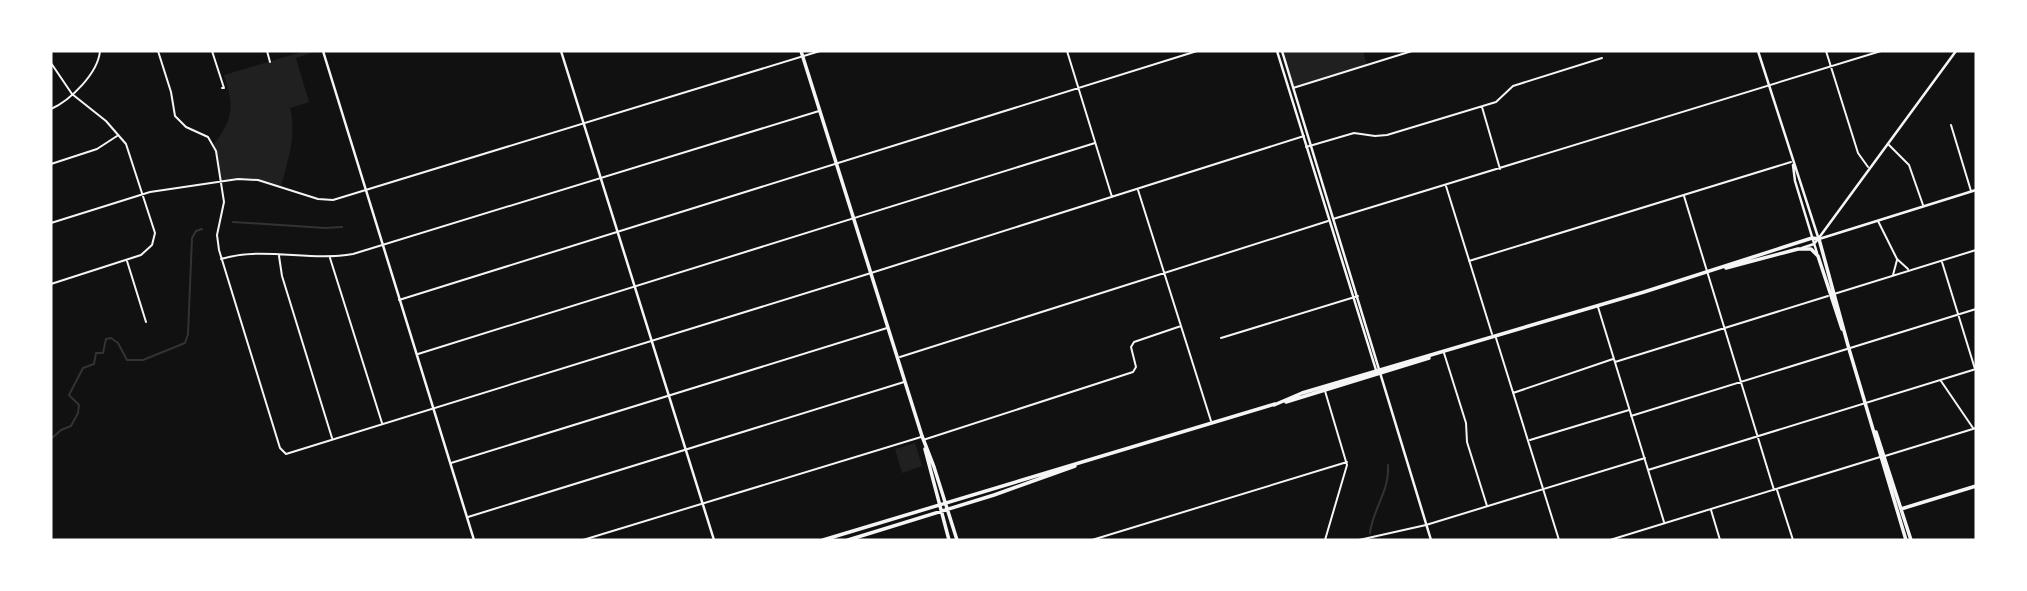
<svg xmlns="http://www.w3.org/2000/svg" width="2027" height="591" font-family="'Public Sans',sans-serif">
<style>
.green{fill:#202020}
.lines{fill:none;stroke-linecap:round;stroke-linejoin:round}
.stream{stroke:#333;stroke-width:2}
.minor{stroke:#f5f5f5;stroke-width:2}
.tertiary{stroke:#f5f5f5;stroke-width:2.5}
.secondary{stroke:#f5f5f5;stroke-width:2.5}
.primary{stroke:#f5f5f5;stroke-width:3.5}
</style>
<rect width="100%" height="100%" fill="#111"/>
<path class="green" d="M305,51h12l-21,7 13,44 -19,6c7,27 -2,52 -9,78l-34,-7 -26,2 -7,-37c20,-26 20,-38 10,-69z
M1283,51h80l4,14 -73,23z
M915,443l7,23 -20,7 -7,-24z"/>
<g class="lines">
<path class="stream" d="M233,222l92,6 17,-1
M51,439l10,-9 10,-4 7,-13 1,-8 -10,-10 14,-27 11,-4 2,-11h7l3,-14 5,-1 7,5 9,17h16l42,-17 3,-9 4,-96 4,-7 6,-2
M1370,533c3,-25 20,-42 18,-68"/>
<path class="minor" d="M158,51l13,41 4,24 11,11 22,10 8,14 8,51 -7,33 2,15 61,198 6,6 585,-181 433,-137
M212,51l12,37h-2
M267,51l3,11
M1067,51l45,146
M1826,51l32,102 10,14
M51,63l21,31 34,27 20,23 29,89 -3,12 -11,10 -90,29
M1293,88l119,-37
M1482,107l18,62
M51,109c20,-9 47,-36 49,-58
M1951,125l20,66
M1889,145l20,20 14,40
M1306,147l48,-14 21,3 12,-1 109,-33 17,-16 89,-28
M51,164l46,-15 20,-13
M1446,186l46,148
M1138,190l73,231
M1684,196l90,294
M1333,219l548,-168
M1878,221l19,38 11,10
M51,223l99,-31 88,-13 20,1 60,19 15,1 487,-149
M279,256l3,20 50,162
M330,258l52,165
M221,259c43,-13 88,3 132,-5l466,-143
M127,261l19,61
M1469,261l322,-99
M1942,262l33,107
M1893,275l4,-15
M1834,294l142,-44
M399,300l798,-249
M1598,307l66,215
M1221,338l137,-42
M1496,338l63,202
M1444,353l22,70 1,19 20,64
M418,354l677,-211
M900,357l428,-136
M1615,362l213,-66
M1941,381l32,47
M1325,391l22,74 -22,75
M1513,393l100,-34
M1631,416l345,-107
M923,440l210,-68 3,-5 -5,-20 3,-5 47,-16
M1530,440l99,-30
M1885,456l91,-28
M451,463l436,-135
M1648,470l328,-101
M1777,490l16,50
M1711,510l9,30
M468,517l436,-135
M583,540l338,-103
M1092,540l255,-78
M1359,540l67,-15 219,-67
M1610,540l270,-83"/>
<path class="tertiary" d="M323,51l151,489
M561,51l153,489
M1277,51l99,319
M1282,51l149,489
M1819,239l157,-49"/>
<path class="secondary" d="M1758,51l60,186
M1793,165l2,16 22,72
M1802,248l12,-4 7,-9 135,-184"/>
<path class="primary" d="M801,51l121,385 12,31 23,73
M1726,268l72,-19h13l7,7 24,73
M1849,349l57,191
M1286,402l143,-44
M1274,405l28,-12 342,-101 168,-54 7,1 30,110
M1876,432l35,108
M925,449l24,91
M1901,509l75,-23
M823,540l452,-136
M848,540l146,-45 81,-29"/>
</g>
<rect width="2027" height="591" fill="none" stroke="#ffffff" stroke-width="105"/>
</svg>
